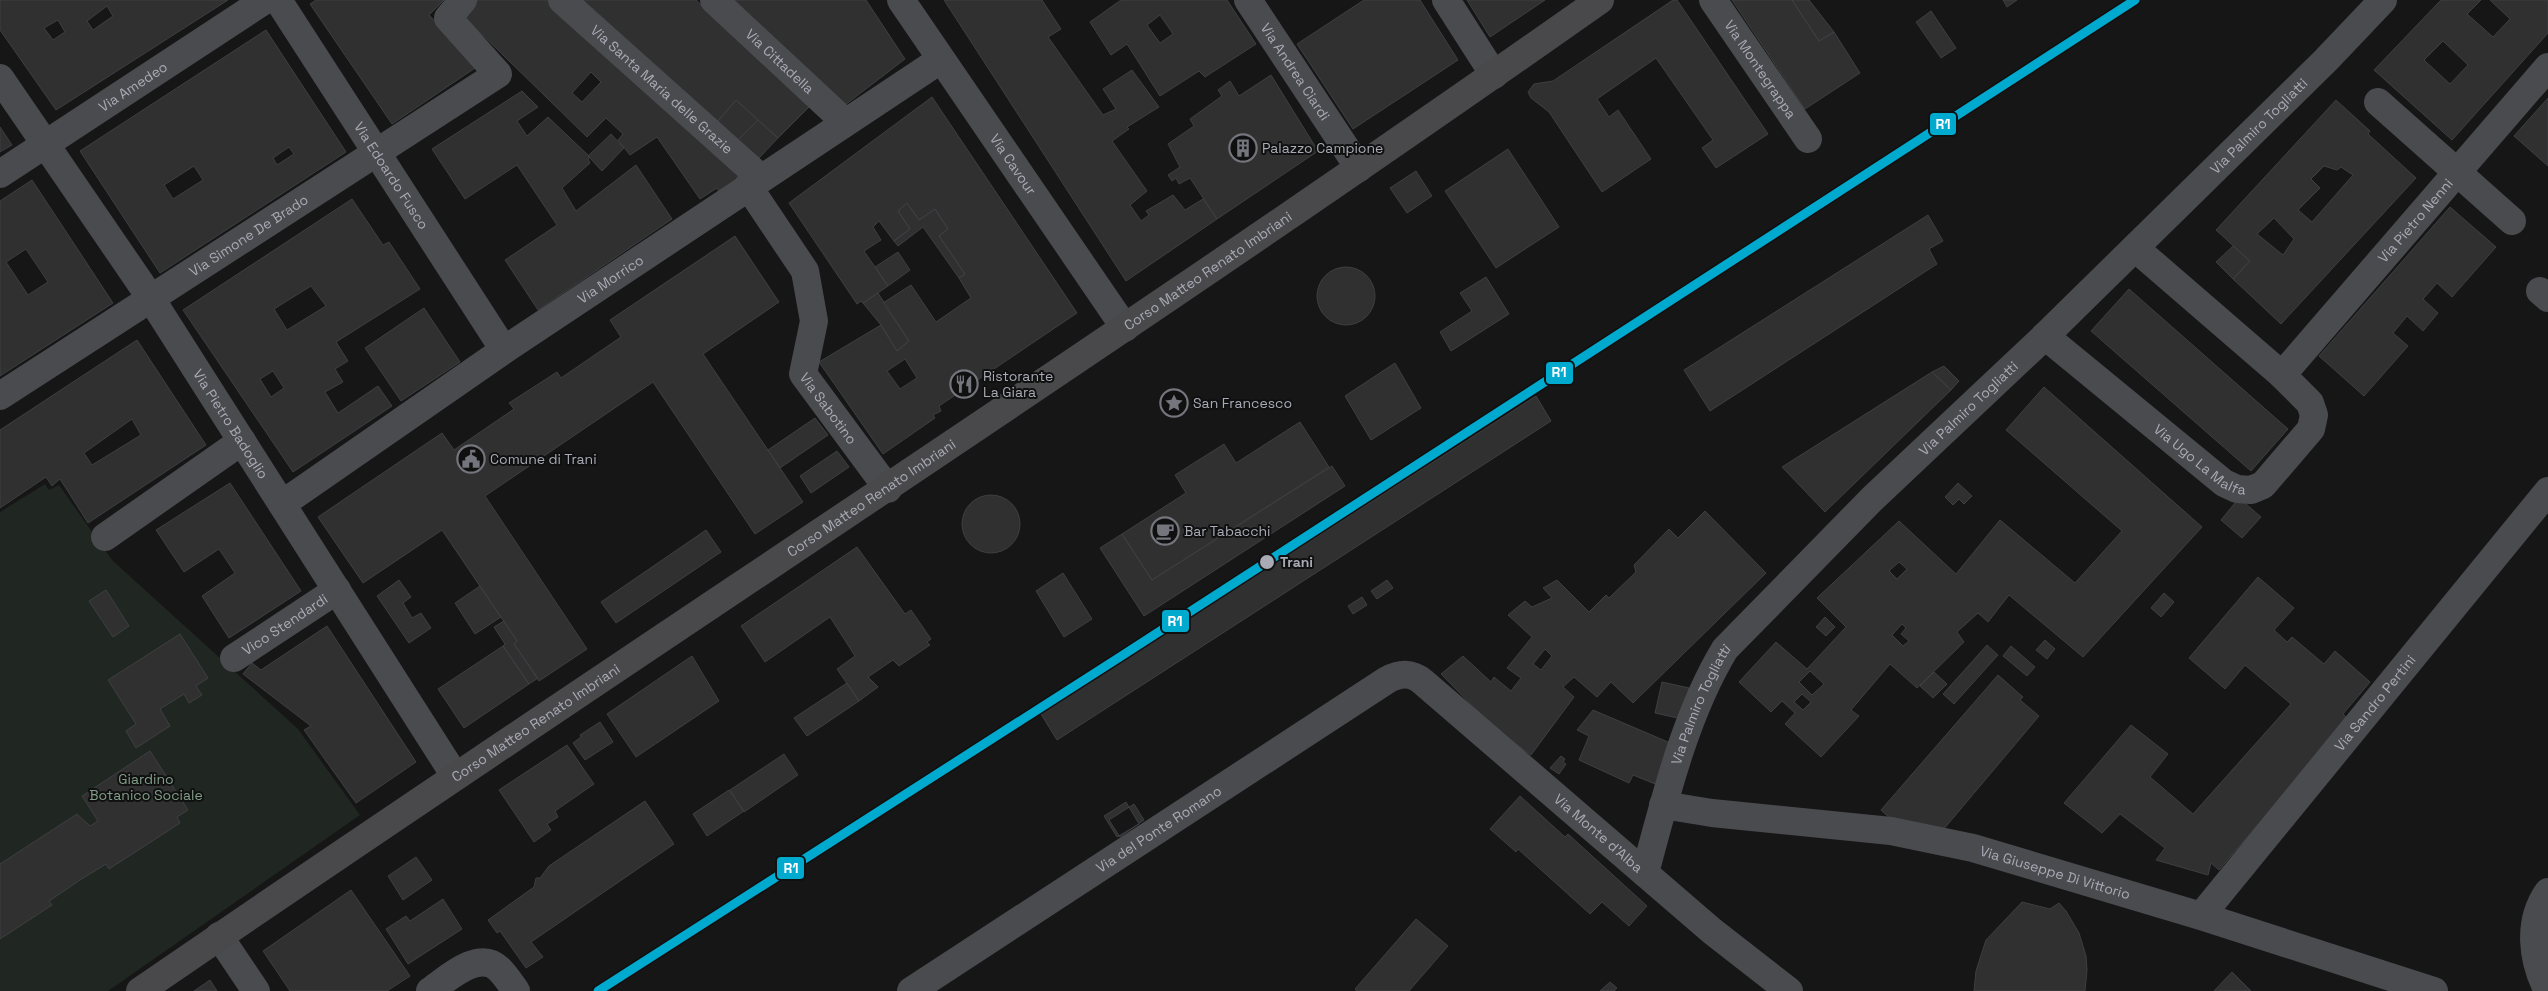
<svg xmlns="http://www.w3.org/2000/svg" width="2548" height="991" font-family="'Space Grotesk',sans-serif">
<style>
.green{fill:#202621}
.building{fill:#303031;stroke:#3e3f42;fill-rule:evenodd}
.lines{fill:none;stroke-linecap:round;stroke-linejoin:round}
.street{stroke:#4a4b4e;stroke-width:28}
.secondary{stroke:#49494c;stroke-width:28}
.rail-1-casing{stroke:#101011;stroke-width:12}
.rail-1{stroke:#00a9ce;stroke-width:9}
.stop-dot{fill:#a8aab5;stroke:#101011;stroke-width:2}
.labels{text-anchor:middle;dominant-baseline:central;stroke-width:4;stroke-linejoin:round;paint-order:stroke}
.street-label{font-size:14px;fill:#a8aab5;stroke:#101011}
.poi-label{font-size:14px;fill:#a8aab5;stroke:#101011;text-anchor:start}
.stop-label{font-size:14px;font-weight:bold;fill:#a8aab5;stroke:#101011;text-anchor:start}
.park-label{font-size:14px;fill:#829e87;stroke:#101011}
.line-badge{stroke:#101011;stroke-width:2}
.badge-label{font-size:14px;text-anchor:middle;font-weight:bold;fill:#fff}
</style>
<rect width="100%" height="100%" fill="#161616"/>
<path class="green" d="M45,484l4,6 10,-5 53,75 186,169 62,86 -252,176h-108v-479z"/>
<path class="building" d="M0,0h228l-172,110 -56,-80zM107,6l6,10 -20,14 -6,-9zM58,20l7,12 -12,8 -9,-12z
M316,0h128l-15,15 49,51 -86,58 -82,-120z
M478,0h70l194,176 -23,16 -2,-4 -17,11 -43,-62 -27,18 -12,-15 5,-6 -17,-16 -19,19 -124,-121zM591,72l10,10 -19,20 -10,-9z
M583,0h113l114,106 -32,32 -42,-38 -18,21z
M732,0h134l39,59 -60,46z
M944,0h98l19,29 -13,8 55,78 13,-6 -13,-20 29,-19 27,37 -32,20 2,2 -17,12 35,50 -17,14 11,16 8,-6 -3,-4 27,-16 12,15 18,-11 14,20 -91,62z
M1121,0h106l29,44 -51,33 -6,-6 -39,25 -33,-52 -16,11 -21,-33zM1160,15l13,19 -13,9 -13,-18z
M1364,0h56l38,60 -105,69 -56,-85z
M1467,0h78l-55,37z
M1673,0h4l91,134 -52,34 -14,-20 11,-8 -57,-82 -59,41 12,18 9,-7 33,49 -49,33 -53,-80 -18,-14 -3,-6 6,-8 19,-3z
M1732,0h60l27,41 15,-9 26,41 -55,36z
M1792,0h17l25,32 -15,9z
M2003,0h14l-10,7z
M2441,0h40l-14,14 26,23 17,-18 -20,-19h58v33l-96,107 -78,-70zM2443,41l25,24 -18,19 -26,-24z
M1931,11l25,37 -15,10 -25,-36z
M266,30l80,122 -186,121 -80,-122zM289,147l5,7 -17,11 -4,-7zM194,166l9,14 -30,19 -9,-14z
M1271,75l47,76 -101,68 -27,-41 -11,6 -3,-6 -4,3 -4,-6 12,-8 -12,-23 26,-18 -4,-7 32,-23 -4,-6 12,-9 9,15z
M522,91l16,16 -21,14 10,15 21,-19 42,40 -2,2 2,4 -28,25 14,23 60,-46 36,54 -134,91 -33,-50 52,-35 -40,-60 -52,34 -33,-50z
M932,97l145,216 -138,93 2,5 -8,4 2,3 -52,36 -64,-92 62,-37 16,26 12,-10 -26,-38 28,-18 25,37 35,-24 -12,-20 6,-4 -26,-38 9,-7 -13,-20 -16,11 -12,-17 -9,8 12,18 -16,12 -15,-20 -6,6 8,13 -17,11 24,35 -25,17 -2,-2 -4,3 -68,-101zM905,359l12,19 -17,11 -13,-18z
M2548,98v68l-34,-30z
M736,100l22,20 -20,20 -20,-19z
M2336,100l34,31 -2,3 48,44 -135,146 -48,-45 17,-18 -34,-31zM2324,166l13,4 4,-3 12,8 -41,47 -14,-12 22,-22 -9,-9zM2274,218l20,21 -11,16 -26,-21z
M758,120l20,18 -19,20 -21,-18z
M0,127l12,18 -12,7z
M611,134l13,14 -22,23 -14,-15z
M1508,149l51,78 -63,41 -51,-77z
M1416,171l16,25 -25,17 -17,-25z
M32,180l81,123 -113,73v-175zM26,249l22,33 -20,13 -22,-33z
M352,199l31,46 6,-3 31,47 -84,53 12,19 -13,8 8,13 -18,10 13,21 40,-27 14,20 -99,66 -110,-162zM311,286l15,20 -39,24 -13,-21zM273,371l11,17 -13,9 -11,-18z
M907,203l12,17 16,-11 13,20 -9,7 26,38 -6,4 -36,-51 -25,19 -4,-5 16,-12 -12,-18z
M2450,207l46,40 -44,50 -15,-14 -14,16 15,14 -15,18 -16,-15 -14,17 15,13 -44,50 -45,-40z
M1928,215l15,26 -14,8 8,15 -227,147 -26,-41z
M735,236l44,66 -76,52 100,148 -48,32 -102,-152 -168,114 102,153 -48,32 -25,-37 3,-3 -75,-111 -79,53 -45,-66 124,-84 12,17 60,-41 -5,-6 48,-31 4,6 60,-41 -11,-17z
M2233,246l17,15 -17,18 -17,-17z
M898,252l12,18 -22,16 -13,-19z
M1317 296a29 29 0 1 1 58 0a29 29 0 1 1-58 0Z
M1486,277l23,37 -58,37 -11,-19 32,-21 -12,-18z
M2129,289l159,140 -37,42 -160,-140z
M878,293l31,48 -12,10 -16,-26 -18,-22z
M424,308l36,54 -59,39 -36,-53z
M137,340l69,105 -118,78 -28,-44 -8,7 -6,-9 -46,31v-78zM132,419l9,16 -49,30 -8,-12z
M1395,363l26,45 -50,32 -26,-44z
M1944,366l15,15 -8,9 -19,-18z
M1932,372l19,18 -126,122 -43,-45z
M2044,387l158,140 -119,130 -74,-62 -21,27 -10,-9 -21,19 7,10 -47,46 -27,-24 -39,46 8,6 -38,41 -36,-33 10,-11 -13,-12 -11,11 -32,-30 37,-40 31,27 39,-42 -29,-29 82,-77 57,53 44,-54 75,63 47,-52 -116,-101zM1899,562l8,7 -10,10 -8,-8zM1902,624l4,4 -5,6 8,7 -6,5 -11,-11zM1810,671l14,13 -12,11 -13,-13zM1802,694l9,8 -8,8 -9,-8z
M1536,396l15,25 -494,319 -16,-26z
M815,418l13,17 -48,33 -12,-18z
M1300,422l29,45 -177,113 -30,-46 64,-41 -11,-18 49,-31 12,19z
M837,451l12,16 -38,26 -11,-17z
M1332,466l13,20 -201,130 -44,-68 22,-14 30,46z
M230,483l71,108 -72,47 -27,-42 33,-23 -16,-24 -35,23 -28,-42z
M1958,483l14,13 -8,8 -5,-5 -6,6 -8,-8z
M962 524a29 29 0 1 1 58 0a29 29 0 1 1-58 0Z
M2239,498l22,19 -19,21 -21,-18z
M1705,511l61,62 -133,130 -22,-21 -14,15 -23,-20 -11,10 11,10 -43,58 -34,-24 -56,-57 22,-18 28,26 3,-5 17,14 10,-13 -14,-10 25,-31 -24,-22 17,-14 7,6 20,-9 -9,-10 14,-8 32,32 17,-17 3,3 27,-26 -2,-7 35,-36 9,9zM1545,649l7,7 -11,14 -8,-6z
M706,530l15,22 -105,71 -15,-21z
M857,547l48,67 6,-4 20,29 -4,3 3,3 -31,21 -6,-6 -25,17 10,10 -19,14 -22,-32 18,-13 -25,-39 -65,45 -24,-36z
M1063,573l29,46 -28,18 -28,-46z
M2258,577l36,31 -20,22 13,12 5,-5 32,27 11,-13 35,31 -27,32 5,5 -129,151 -8,-7 -3,12 -52,-15 9,-12 -45,-34 -18,19 -38,-30 67,-78 37,29 -18,23 43,37 98,-110 -46,-39 -20,24 -36,-31z
M399,580l12,17 -8,6 9,15 9,-5 10,15 -22,15 -32,-47z
M1387,580l6,8 -16,11 -6,-8z
M480,586l21,31 -26,17 -20,-31z
M106,590l23,36 -16,11 -24,-36z
M2164,593l10,9 -13,15 -10,-9z
M1362,597l5,8 -14,9 -5,-8z
M1825,617l10,10 -9,9 -10,-9z
M504,621l13,20 -3,3 24,34 -9,6 -26,-38 2,-2 -11,-17z
M327,626l89,136 -60,41 -52,-73 7,-4 -68,-52 9,-11 9,7z
M180,634l28,44 -12,8 6,9 -13,8 -5,-9 -24,15 10,17 -34,22 -10,-17 10,-7 -28,-44z
M2045,640l10,9 -8,10 -11,-9z
M1987,645l11,10 -44,49 -11,-10z
M503,646l26,38 -65,44 -26,-39z
M2011,646l24,21 -8,9 -24,-20z
M692,656l27,45 -83,56 -29,-43z
M1934,672l13,12 -14,14 -13,-12z
M1998,675l25,22 -3,3 19,16 -96,114 -50,-9 -12,-11z
M1662,682l27,6 -7,31 -27,-6z
M847,683l12,18 -52,35 -13,-18z
M1593,710l82,35 -15,41 -27,-11 -4,8 -50,-23 10,-24 -12,-6z
M600,722l13,20 -28,18 -12,-17 8,-6 -1,-2z
M567,745l27,39 -39,27 3,6 -11,7 4,6 -17,12 -35,-52z
M150,751l38,59 -11,7 3,6 -71,46 -3,-5 -26,16 -31,21 3,4 -52,34v-75l77,-50 13,12 8,-5 -16,-25z
M784,754l14,21 -54,37 -14,-22z
M1561,756l4,3 -2,3 3,2 -7,10 -9,-6z
M729,790l15,21 -37,25 -14,-22z
M1520,796l45,41 3,-3 79,72 -18,20 -27,-24 -12,12 -72,-65 -2,3 -26,-23z
M645,801l29,43 -143,98 12,15 -17,11 -26,-37 -3,2 -9,-13 46,-33 2,-9h4l9,-12z
M1126,802l13,22 -22,13 -13,-21z
M1134,804l10,16 -24,17 -11,-17z
M416,857l16,23 -29,20 -15,-24z
M351,890l59,86 -23,15h-97l-27,-40z
M443,899l19,30 -54,35 -22,-35 20,-13 4,5z
M2022,902l28,7 9,-6 7,8 13,22 7,23 1,14 -2,21h-111l2,-20 10,-31z
M1416,919l32,27 -39,45h-52l-2,-2z
M2232,972l19,19h-37z
M210,980l7,11h-23z
M1610,982l7,6 -3,3h-14z"/>
<g class="lines">
<g class="street">
<path id="s1" d="M278,0l226,350"/>
<path id="s2" d="M562,0l199,178"/>
<path id="s3" d="M714,0l131,122"/>
<path id="s4" d="M901,0l224,328"/>
<path id="s5" d="M1248,0l111,168"/>
<path d="M1446,0l48,75"/>
<path id="s6" d="M1713,0l95,139"/>
<path id="s7" d="M0,78l150,219 305,479"/>
<path d="M2378,102l134,119"/>
<path id="s8" d="M0,174l265,-174"/>
<path id="s9" d="M748,186l57,85 9,50 -11,53 85,115"/>
<path d="M2540,291l8,7"/>
<path id="s10" d="M2045,336l179,147 13,6 14,1 12,-5 48,-56 3,-14 -4,-12 -28,-28 -147,-127"/>
<path id="s11" d="M2282,375l266,-308"/>
<path id="s12" d="M0,396l498,-322 -50,-56 15,-18"/>
<path id="s13" d="M282,504l222,-154 436,-290"/>
<path d="M105,537l137,-96"/>
<path id="s14" d="M234,658l103,-68"/>
<path id="s15" d="M1663,805l49,8 179,18 82,17 228,68 233,75"/>
<path id="s16" d="M1645,873c20,-74 40,-158 80,-224l147,-150 173,-163 281,-276 57,-60"/>
<path id="s17" d="M2201,916l347,-425"/>
<path d="M219,936l37,55"/>
<path d="M430,991c17,-12 49,-42 69,-22 7,7 12,15 17,22"/>
<path id="s18" d="M911,991l476,-311c13,-7 24,-8 36,2l289,249 77,60"/>
<path d="M2548,991c-16,-31 -21,-69 0,-99"/>
</g>
<path class="secondary" id="s19" d="M140,991c485,-333 979,-652 1460,-991"/>
<g class="rail-1-casing">
<path id="rail-1" d="M598,991l525,-336 1012,-655"/>
</g>
<use href="#rail-1" class="rail-1"/>
</g>
<defs>
<g id="building-ring" transform="scale(1.4375)"><circle r="9.5" fill="#101011" stroke="#75767d" stroke-width="1.5"/><path d="M-4-6H4V6H1V3H-1V6H-4ZM-2.5-4.3h1.7v1.8h-1.7ZM.8-4.3h1.7v1.8H.8ZM-2.5-1h1.7V.8h-1.7ZM.8-1h1.7V.8H.8Z" fill="#75767d"/></g>
<g id="restaurant-ring" transform="scale(1.4375)"><circle r="9.5" fill="#101011" stroke="#75767d" stroke-width="1.5"/><path d="M-5-6h1v4h1v-4h1v4h1v-4h1v5L-1.5 .5V6h-2V.5L-5-1ZM5-6V6H3V1.5H1.5Q1.5-4 5-6Z" fill="#75767d"/></g>
<g id="sight-ring" transform="scale(1.4375)"><circle r="9.5" fill="#101011" stroke="#75767d" stroke-width="1.5"/><path d="M0-6L1.8-2.2L6-1.7L2.9 1.2L3.7 5.4L0 3.3L-3.7 5.4L-2.9 1.2L-6-1.7L-1.8-2.2Z" fill="#75767d"/></g>
<g id="civic-ring" transform="scale(1.4375)"><circle r="9.5" fill="#101011" stroke="#75767d" stroke-width="1.5"/><path d="M-.6-6.5H3V-4.5H.6V-3L4-1V1h2V6H-6V1h2V-1L-.6-3ZM-1.2 2.5V6h2.4V2.5Z" fill="#75767d"/></g>
<g id="cafe-ring" transform="scale(1.4375)"><circle r="9.5" fill="#101011" stroke="#75767d" stroke-width="1.5"/><path d="M-5.5-4.5H6V0H3Q3 3.5 0 3.5H-2.5Q-5.5 3.5-5.5 0ZM3-3.2v2h1.7v-2ZM-6 4.5H4V6H-6Z" fill="#75767d"/></g>
</defs>
<g fill-rule="evenodd">
<use href="#building-ring" x="1243" y="148"/>
<use href="#restaurant-ring" x="964" y="384"/>
<use href="#sight-ring" x="1174" y="403"/>
<use href="#civic-ring" x="471" y="459"/>
<use href="#cafe-ring" x="1165" y="531"/>
</g>
<circle class="stop-dot" cx="1267" cy="562" r="8"/>
<g class="labels">
<g class="street-label">
<text stroke="none"><textPath href="#s3" startOffset="90">Via Cittadella</textPath></text>
<text stroke="none"><textPath href="#s6" startOffset="84">Via Montegrappa</textPath></text>
<text stroke="none"><textPath href="#s5" startOffset="86">Via Andrea Ciardi</textPath></text>
<text stroke="none"><textPath href="#s8" startOffset="159">Via Amedeo</textPath></text>
<text stroke="none"><textPath href="#s2" startOffset="134">Via Santa Maria delle Grazie</textPath></text>
<text stroke="none"><textPath href="#s16" startOffset="986">Via Palmiro Togliatti</textPath></text>
<text stroke="none"><textPath href="#s4" startOffset="199">Via Cavour</textPath></text>
<text stroke="none"><textPath href="#s1" startOffset="209">Via Edoardo Fusco</textPath></text>
<text stroke="none"><textPath href="#s11" startOffset="204">Via Pietro Nenni</textPath></text>
<text stroke="none"><textPath href="#s12" startOffset="296">Via Simone De Brado</textPath></text>
<text stroke="none"><textPath href="#s19" startOffset="1288">Corso Matteo Renato Imbriani</textPath></text>
<text stroke="none"><textPath href="#s13" startOffset="398">Via Morrico</textPath></text>
<text stroke="none"><textPath href="#s9" startOffset="250">Via Sabotino</textPath></text>
<text stroke="none"><textPath href="#s16" startOffset="581">Via Palmiro Togliatti</textPath></text>
<text stroke="none"><textPath href="#s7" startOffset="416">Via Pietro Badoglio</textPath></text>
<text stroke="none"><textPath href="#s10" startOffset="199">Via Ugo La Malfa</textPath></text>
<text stroke="none"><textPath href="#s19" startOffset="882">Corso Matteo Renato Imbriani</textPath></text>
<text stroke="none"><textPath href="#s14" startOffset="61">Vico Stendardi</textPath></text>
<text stroke="none"><textPath href="#s17" startOffset="275">Via Sandro Pertini</textPath></text>
<text stroke="none"><textPath href="#s16" startOffset="178">Via Palmiro Togliatti</textPath></text>
<text stroke="none"><textPath href="#s19" startOffset="478">Corso Matteo Renato Imbriani</textPath></text>
<text stroke="none"><textPath href="#s18" startOffset="296">Via del Ponte Romano</textPath></text>
<text stroke="none"><textPath href="#s18" startOffset="839">Via Monte d'Alba</textPath></text>
<text stroke="none"><textPath href="#s15" startOffset="399">Via Giuseppe Di Vittorio</textPath></text>
</g>
<g class="poi-label">
<text x="1262" y="148">Palazzo Campione</text>
<text x="983" y="376">Ristorante<tspan x="983" dy="16">La Giara</tspan></text>
<text x="1193" y="403">San Francesco</text>
<text x="490" y="459">Comune di Trani</text>
<text x="1184" y="531">Bar Tabacchi</text>
</g>
<g class="stop-label">
<text x="1280" y="562">Trani</text>
</g>
<g class="park-label">
<text x="146" y="779">Giardino<tspan x="146" dy="16">Botanico Sociale</tspan></text>
</g>
</g>
<g class="line-badge">
<rect x="1929" y="112" width="28" height="24" rx="5" fill="#00a9ce"/>
<rect x="1545" y="361" width="29" height="24" rx="5" fill="#00a9ce"/>
<rect x="1161" y="609" width="29" height="24" rx="5" fill="#00a9ce"/>
<rect x="776" y="856" width="29" height="24" rx="5" fill="#00a9ce"/>
</g>
<g class="badge-label">
<text x="1943" y="129">R1</text>
<text x="1559" y="377">R1</text>
<text x="1175" y="626">R1</text>
<text x="791" y="873">R1</text>
</g>
</svg>
